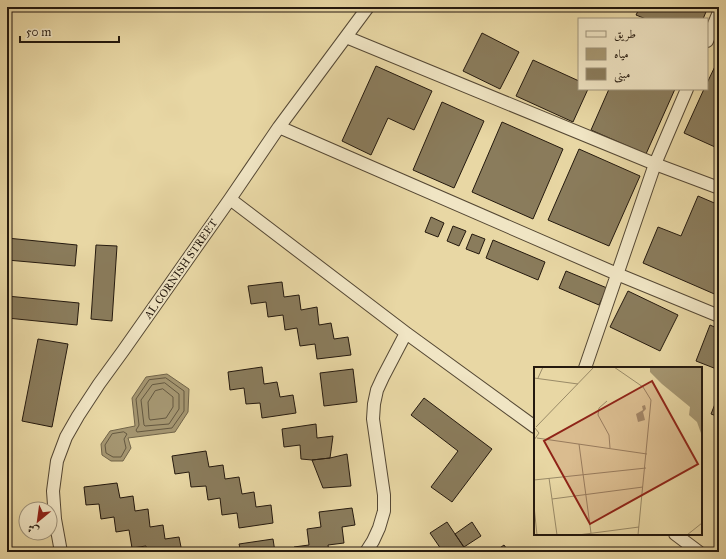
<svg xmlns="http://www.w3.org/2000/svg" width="726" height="559" font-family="'IM FELL Great Primer',Amiri,serif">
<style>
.water{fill:#a59671;stroke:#716449}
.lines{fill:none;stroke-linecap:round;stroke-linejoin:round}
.shore{stroke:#645840;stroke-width:1}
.building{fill:#8a7c5c;stroke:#24190e}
.street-casing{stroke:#554834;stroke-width:14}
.street{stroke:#f0e5c4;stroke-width:12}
.labels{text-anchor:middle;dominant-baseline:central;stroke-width:3.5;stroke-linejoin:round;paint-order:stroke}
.street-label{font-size:11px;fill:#24190e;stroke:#f0e5c4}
.inset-road{fill:none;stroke:#9a8b68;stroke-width:1}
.view{fill:#8f2418;fill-opacity:0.15;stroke:#8f2418;stroke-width:2}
.inset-edge{fill:none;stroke:#24190e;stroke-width:2}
</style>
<rect width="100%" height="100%" fill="#e8d7a4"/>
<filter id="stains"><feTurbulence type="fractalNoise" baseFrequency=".005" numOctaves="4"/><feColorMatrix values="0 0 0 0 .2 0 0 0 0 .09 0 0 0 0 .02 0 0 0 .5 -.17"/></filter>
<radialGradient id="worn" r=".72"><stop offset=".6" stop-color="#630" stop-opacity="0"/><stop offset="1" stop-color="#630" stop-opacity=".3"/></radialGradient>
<path class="water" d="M167,374l22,15 -1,23 -13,20 -47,6 3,10 -8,13h-12l-9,-6 -1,-11 9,-13 25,-5 -3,-28 14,-21z"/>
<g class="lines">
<path class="shore" d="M166,378l18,13v20l-12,17 -35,4 -1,-2 2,-3 1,-2 -3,-26 13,-19z
M165,383l14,11v15l-10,15 -24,2 -1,-1 -3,-25 11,-15z
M163,389l10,8v10l-7,11 -16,2 -1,-2 -1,-16 7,-11z
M124,432l3,2 -3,5 2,9 -5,9h-8l-7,-4 -1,-8 7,-11z"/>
</g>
<path class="building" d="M640,7h68l-5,12h-57l-10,-4z
M482,33l37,19 -19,37 -37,-18z
M719,58v81l-4,8 -31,-14 20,-44h3v-6z
M533,60l46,21v8h9l-15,33 -57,-26z
M376,66l56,25 -18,39 -26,-12 -17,37 -29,-14z
M609,89h66l-29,65 -55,-24z
M442,102l42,19 -30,67 -41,-18z
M502,122l61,27 -30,70 -61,-27z
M579,149l61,27 -31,70 -61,-26z
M698,196l21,9v91l-76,-33 15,-36 23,9z
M431,217l13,6 -6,14 -13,-5z
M453,226l13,5 -7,15 -12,-5z
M472,234l13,5 -6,15 -13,-5z
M7,238l70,7 -2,21 -68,-6z
M493,240l52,22 -7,18 -52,-22z
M96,245l21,1 -5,75 -21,-2z
M566,271l41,17 -8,17 -40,-17z
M282,282l2,15 15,-2 2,15 16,-3 2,18 12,-2 3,16 14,-2 3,18 -34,4 -2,-15 -15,2 -3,-18 -12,2 -2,-15 -15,2 -2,-15 -15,2 -3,-18z
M628,291l50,24 -18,36 -50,-24z
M7,296l72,7 -2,22 -70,-7z
M710,325l9,4v41l-23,-9z
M38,339l30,5 -16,83 -30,-6z
M262,367l2,17 13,-2 3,15 13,-2 3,18 -34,5 -2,-15 -14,1 -2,-16 -14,2 -2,-18z
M353,369l4,33 -33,4 -4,-33z
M719,394v23l-8,-3z
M424,398l68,51 -40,53 -21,-15 27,-36 -47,-36z
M316,424l1,14 16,-2 -3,22 -18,2 -11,-1 -1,-14 -16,2 -2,-18z
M206,451l3,16 14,-2 2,14 14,-2 3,17 12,-2 2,15 15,-2 2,18 -34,5 -2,-15 -15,2 -2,-17 -12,2 -2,-14 -15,1 -2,-15 -14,2 -3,-18z
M347,454l4,32 -28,2 -11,-28 18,-2z
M117,483l3,15 13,-2 2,15 13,-2 2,18 13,-2 2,14 14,-2 3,15h-35l-1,-6 -14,2 -3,-18 -13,2 -2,-15 -13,2 -2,-15 -13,1 -2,-18z
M352,508l3,17 -13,2 2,16 -16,2 1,7h-34l-1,-5 15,-2 -2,-16 14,-2 -2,-15z
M447,522l20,30h-24l-13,-19z
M472,522l9,14 -17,11 -9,-13z
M273,539l2,13h-34l-2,-8z
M504,545l5,7h-15z"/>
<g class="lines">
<g class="street-casing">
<path id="street" d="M346,37l309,127 64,24
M707,41l12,-29
M279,127l338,147 102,42
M230,199l176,134 129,94
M585,368l70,-204 32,-75
M675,534l24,18
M61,552l-6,-33 -2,-28 4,-30 9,-24 12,-21 21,-32 24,-33 107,-152 49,-72 89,-120
M366,552l7,-11 6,-13 5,-17v-16l-11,-76 1,-15 3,-14 6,-13 23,-44"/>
</g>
<use href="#street" class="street"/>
</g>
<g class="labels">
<g class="street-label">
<text transform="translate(181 269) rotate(-55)">AL CORNISH STREET</text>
</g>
</g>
<g transform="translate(534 367)">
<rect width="168" height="168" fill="#e8d7a4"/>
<path d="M116,0h52v69l-5,-14 -8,-7 1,-8 -28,-23 -12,-12zM111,38l1,4 -3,3 2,8 -7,2 -2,-8 7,-4 -1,-4z" fill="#a59671"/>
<path class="inset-road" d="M80,0l29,20 8,13 -13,135M0,11l44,6M4,11l5,-11M73,34l-8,7 -1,7 11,20 1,13M0,60l5,6 -5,7M2,60l58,-60M3,71l110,16M45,77l12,89M15,111l3,21 91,-12M0,113l112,-12M18,132l5,36M0,139l3,29M44,168l61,-8M153,168l15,-12"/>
<path class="view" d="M118,14l46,83 -108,60 -46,-83z"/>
<rect width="168" height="168" class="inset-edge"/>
</g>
<rect width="726" height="559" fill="none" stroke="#e8d7a4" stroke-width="24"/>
<rect x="8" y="8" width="710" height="543" fill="none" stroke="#24190e" stroke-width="2"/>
<rect x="12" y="12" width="702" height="535" fill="none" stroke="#24190e"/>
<rect x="578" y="18" width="130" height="72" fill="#f0e5c4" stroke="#9e937b"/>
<rect x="586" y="31" width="20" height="6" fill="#f0e5c4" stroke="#9e937b"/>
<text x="614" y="38" font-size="12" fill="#24190e">طريق</text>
<rect x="586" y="48" width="20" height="12" fill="#a59671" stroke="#9e937b"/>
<text x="614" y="58" font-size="12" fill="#24190e">مياه</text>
<rect x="586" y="68" width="20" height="12" fill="#8a7c5c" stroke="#9e937b"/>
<text x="614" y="78" font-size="12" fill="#24190e">مبنى</text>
<g transform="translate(38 521) rotate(209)"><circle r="19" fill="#f0e5c4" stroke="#9e937b"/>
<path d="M0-3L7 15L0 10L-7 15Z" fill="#8f2418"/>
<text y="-6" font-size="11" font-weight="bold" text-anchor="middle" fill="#24190e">ش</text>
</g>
<path d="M20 36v6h99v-6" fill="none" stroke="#24190e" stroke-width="2"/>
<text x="26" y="36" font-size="12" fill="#24190e" stroke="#f0e5c4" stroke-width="3" paint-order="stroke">50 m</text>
<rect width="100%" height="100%" filter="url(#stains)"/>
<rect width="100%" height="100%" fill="url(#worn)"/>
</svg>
